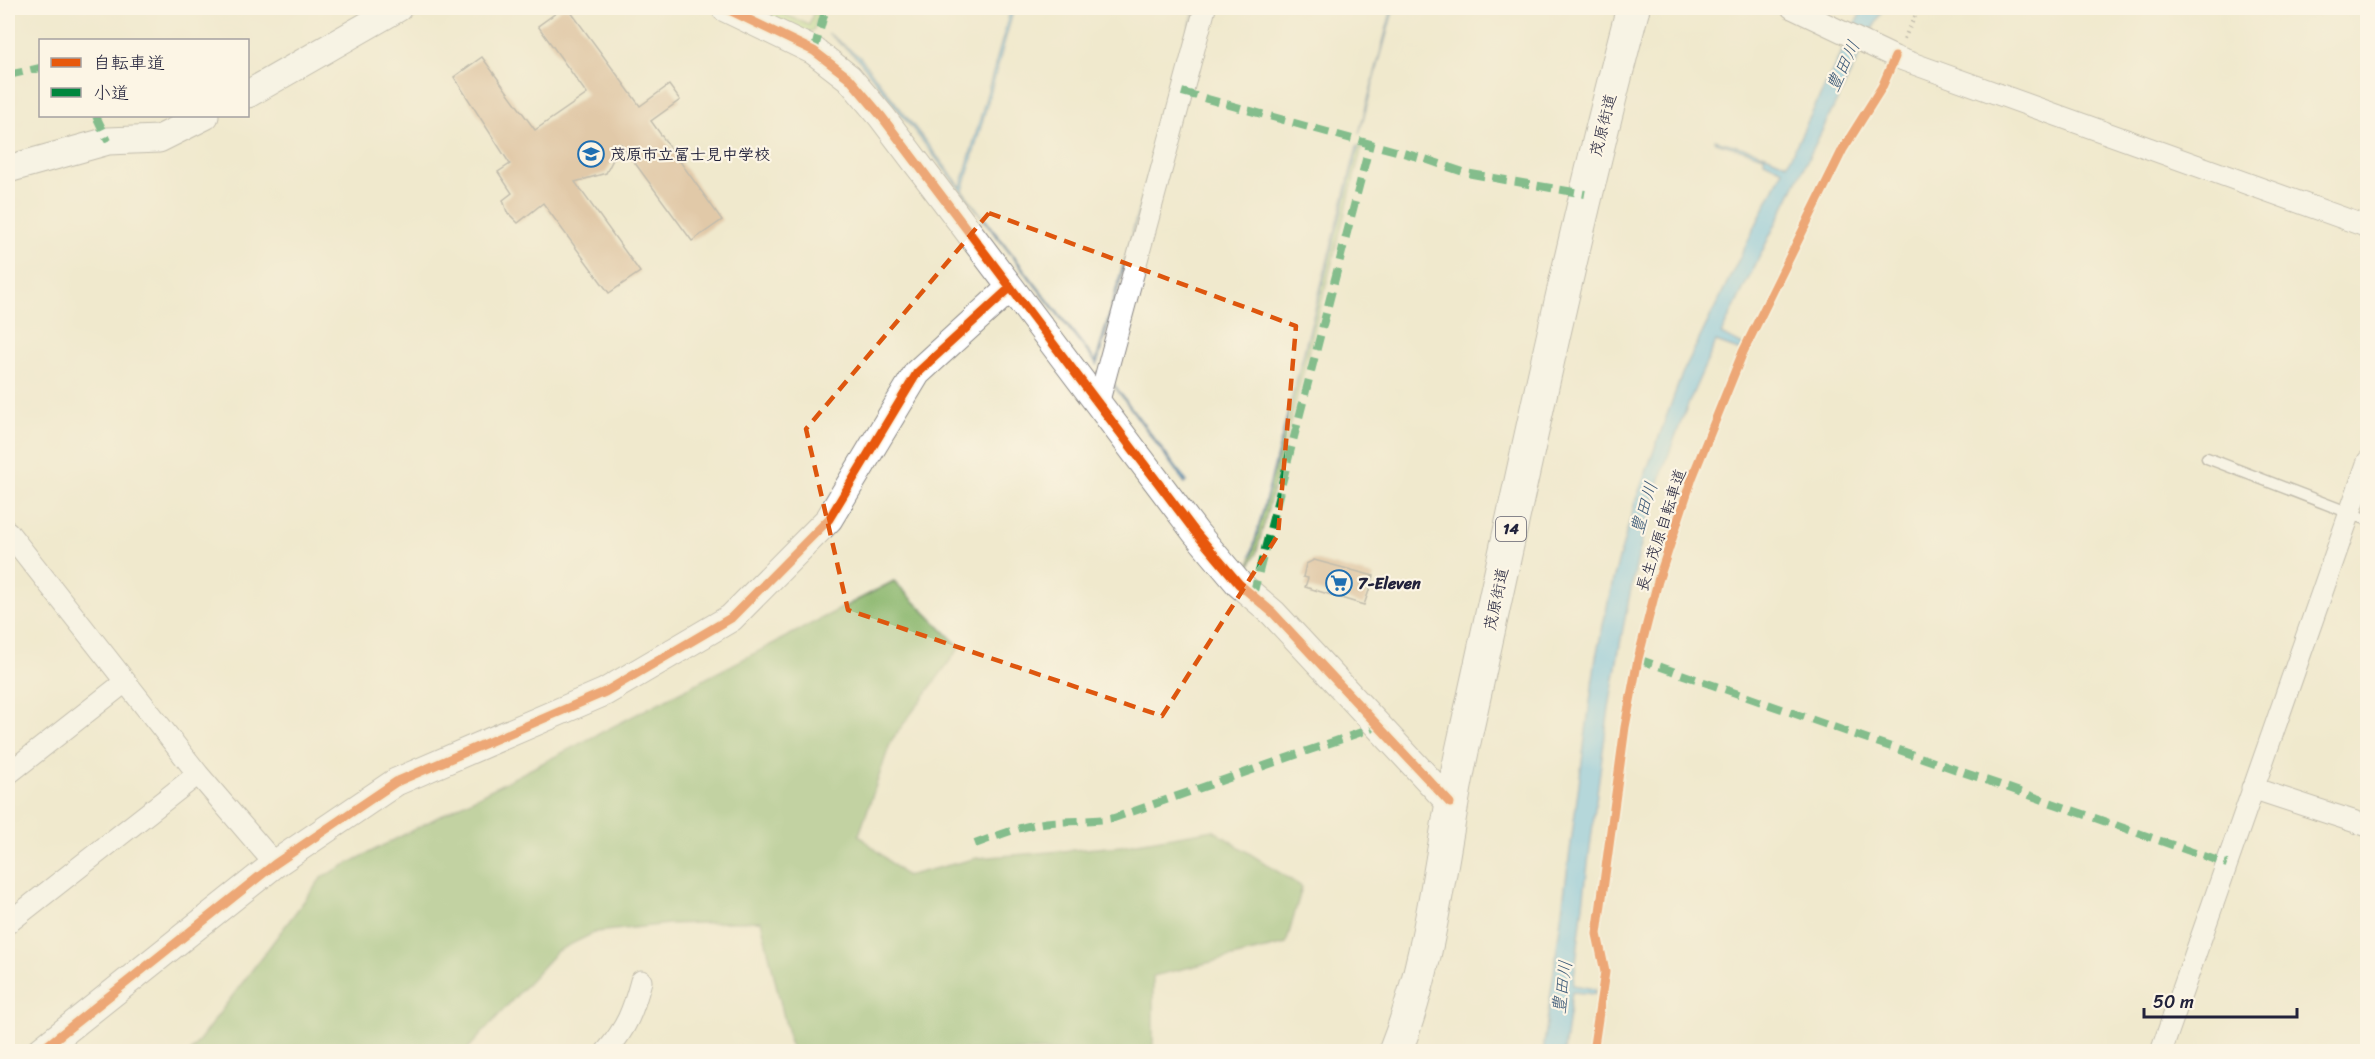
<svg xmlns="http://www.w3.org/2000/svg" width="2375" height="1059" font-family="Sriracha,'Klee One',sans-serif">
<style>
.green{fill:#afd680;stroke:#687c5e;stroke-width:1.5}
.forest{fill:#8bb76e;stroke:#566c54;stroke-width:1.5}
.water{fill:#6dc1e9;stroke:#487292;stroke-width:1.5}
.building{fill:#cfa27a}
.lines{fill:none;stroke-linecap:round;stroke-linejoin:round}
.service-casing{stroke:#898684;stroke-width:13}
.minor-casing{stroke:#898684;stroke-width:23}
.tertiary-casing{stroke:#898684;stroke-width:29}
.primary-casing{stroke:#898684;stroke-width:35}
.path{stroke:#898684;stroke-width:4;stroke-dasharray:1.5 4.5;stroke-linecap:butt}
.service{stroke:#fff;stroke-width:10}
.minor{stroke:#fff;stroke-width:21}
.tertiary{stroke:#fff;stroke-width:27}
.primary{stroke:#fff;stroke-width:33}
.quiet{stroke:#00873e;stroke-width:8;stroke-dasharray:15 8;stroke-linecap:butt}
.cycleway-casing{stroke:#fcf5e5;stroke-width:13}
.cycleway{stroke:#e8590c;stroke-width:9}
.marked{fill:none;stroke:#de560e;stroke-width:4.5;stroke-dasharray:12 8;stroke-linejoin:round}
.labels{text-anchor:middle;dominant-baseline:central;stroke-width:4.5;stroke-linejoin:round;paint-order:stroke}
.shield{fill:#fcf5e5;stroke:#63616e;stroke-width:1.5}
.shield-label{font-size:15px;font-weight:bold;fill:#22223b}
.street-label{font-size:16px;fill:#22223b;stroke:#fcf5e5}
.poi-label{font-size:16px;font-weight:bold;fill:#22223b;stroke:#fcf5e5;text-anchor:start}
.water-label{font-size:18px;font-style:italic;fill:#3c5a78;stroke:#fcf5e5}
</style>
<rect width="100%" height="100%" fill="#fcf5e5"/>
<filter id="ink" filterUnits="userSpaceOnUse"><feTurbulence type="fractalNoise" baseFrequency=".0167" numOctaves="2"/><feDisplacementMap in="SourceGraphic" scale="12" xChannelSelector="R" yChannelSelector="G"/><feConvolveMatrix kernelMatrix="1 2 1 2 8 2 1 2 1" color-interpolation-filters="sRGB"/></filter>
<filter id="wash" filterUnits="userSpaceOnUse"><feTurbulence type="fractalNoise" baseFrequency=".008" numOctaves="4" result="noise"/><feDisplacementMap in="SourceGraphic" scale="24" xChannelSelector="R" yChannelSelector="G"/><feGaussianBlur stdDeviation="1.35" result="paint"/><feColorMatrix in="noise" values="0 0 0 0 0 0 0 0 0 0 0 0 0 0 0 0 0 1.4 0 .05"/><feComposite in="paint" operator="in"/></filter>
<g filter="url(#wash)">
<rect width="100%" height="100%" fill="#f0e9cd"/>
<path class="green" d="M751,8h19l39,17 6,-17h5l-6,21 -8,6z
M1359,146l3,1 -106,407 -7,13z"/>
<path class="forest" d="M894,581l66,66 -69,94 -32,94 47,41 71,-18 143,-12 93,-16 89,57 -16,57 -133,32v75h-361l-31,-130 -92,3 -73,8 -39,19 -91,100h-275l131,-174z"/>
<path class="water" d="M1011,8h3l-51,183 133,171 99,-354 -98,356 -239,-305 -30,-26 32,24 101,130z
M1392,8h2l-35,126z
M1863,8h20l-162,326 22,11 -2,6 -25,-9c-30,63 -57,131 -74,199 -36,146 -50,296 -69,444l22,4v5l-23,-2 -8,59 -21,1 53,-395 17,-77 22,-78 47,-128 101,-204 -19,-9v-5l-49,-14v-2l41,11 31,13z
M1357,146h2l-108,410z
M1111,381l76,101 -2,1z"/>
<g id="blocks">
<path class="building" d="M563,8h5l72,98 29,-21 11,15 -29,21 71,99 -30,21 -71,-97 -15,29 -31,9 65,90 -31,21 -66,-90 -25,20 -11,-11 -4,-12 9,-7 -14,-21 12,-8 -56,-87 28,-20 53,73 52,-36 -49,-68z
M1314,560l60,16 -10,29 -59,-18 3,-9 -5,-1 3,-13z"/>
</g>
</g>
<g filter="url(#ink)">
<use href="#blocks" fill-opacity="0" stroke="#898684" stroke-width="1.5"/>
<g class="lines">
<g class="service-casing">
<path id="service" d="M2207,458l161,62"/>
</g>
<g class="minor-casing">
<path id="minor" d="M1792,8l103,49 473,170
M1098,404l107,-396
M8,532l190,242 77,90
M8,774l117,-92
M2252,788l116,38
M8,923l190,-149
M606,1052c21,-25 27,-41 35,-71
M2161,1052l207,-591"/>
</g>
<g class="tertiary-casing">
<path id="tertiary" d="M725,8l89,43 35,27 33,39 314,416 43,51 34,29 177,190
M248,94l150,-86
M8,169l100,-28 51,-2 46,-23
M39,1052l236,-188 121,-82 209,-90 126,-74 98,-99 88,-146 93,-85"/>
</g>
<g class="primary-casing">
<path id="primary" d="M1395,1052c39,-98 46,-208 69,-310 54,-245 105,-492 169,-734"/>
</g>
<path class="path" d="M1904,39l15,-31"/>
<use href="#service" class="service"/>
<use href="#minor" class="minor"/>
<use href="#tertiary" class="tertiary"/>
<use href="#primary" class="primary"/>
<path class="quiet" d="M814,51l12,-43
M8,75l32,-7
M1182,92l243,67 41,14 119,21
M96,116l12,25
M1253,595l117,-451
M1638,659l589,205
M975,844c25,-9 50,-20 77,-22 21,-1 41,-1 62,-4l265,-92"/>
<g class="cycleway-casing">
<path id="cycleway" d="M725,8l89,43 35,27 33,39 314,416 43,51 34,29 177,190
M39,1052l236,-188 121,-82 209,-90 126,-74 98,-99 88,-146 93,-85
M1593,1052l12,-80 -8,-38 28,-207 13,-68 20,-78 34,-103 51,-126 100,-203 39,-62 13,-30"/>
</g>
<use href="#cycleway" class="cycleway"/>
</g>
</g>
<path d="M0 0H2375V1059H0ZM989,213l307,113 -18,209 -116,181 -314,-106 -42,-181z" fill="#f0e9cd" fill-opacity=".55" fill-rule="evenodd"/>
<path class="marked" d="M989,213l307,113 -18,209 -116,181 -314,-106 -42,-181z"/>
<defs>
<g id="school-ring" transform="scale(1.35)"><circle r="9.5" fill="#fcf5e5" stroke="#1f6fb2" stroke-width="1.5"/><path d="M0-5L7-2L0 1L-7-2ZM-4 1L0 2.5L4 1V4Q0 6-4 4Z" fill="#1f6fb2"/></g>
<g id="supermarket-ring" transform="scale(1.35)"><circle r="9.5" fill="#fcf5e5" stroke="#1f6fb2" stroke-width="1.5"/><path d="M-6-5.5h2.5l.6 2H6L4.5 2H-2.5L-4.4-4H-6ZM-1.5 3.2a1.3 1.3 0 1 0 .1 0ZM3 3.2a1.3 1.3 0 1 0 .1 0Z" fill="#1f6fb2"/></g>
</defs>
<g fill-rule="evenodd">
<use href="#school-ring" x="591" y="154"/>
<use href="#supermarket-ring" x="1339" y="583"/>
</g>
<g class="labels">
<rect class="shield" x="1496" y="517" width="30" height="24" rx="4.5"/>
<g class="shield-label">
<text x="1511" y="529">14</text>
</g>
<g class="street-label">
<text transform="translate(1603 125) rotate(-76)">茂原街道</text>
<text transform="translate(1661 530) rotate(-72)">長生茂原自転車道</text>
<text transform="translate(1496 599) rotate(-78)">茂原街道</text>
</g>
<g class="poi-label">
<text x="610" y="154">茂原市立冨士見中学校</text>
<text x="1358" y="583">7-Eleven</text>
</g>
<g class="water-label">
<text transform="translate(1843 66) rotate(-64)">豊田川</text>
<text transform="translate(1644 508) rotate(-73)">豊田川</text>
<text transform="translate(1562 987) rotate(-82)">豊田川</text>
</g>
</g>
<rect width="2375" height="1059" fill="none" stroke="#fcf5e5" stroke-width="30"/>
<rect x="39" y="39" width="210" height="78" fill="#fcf5e5" stroke="#a5a1a1" stroke-width="1.5"/>
<rect x="51" y="58" width="30" height="9" fill="#e8590c" stroke="#a5a1a1" stroke-width="1.5"/>
<text x="93" y="69" font-size="18" fill="#22223b">自転車道</text>
<rect x="51" y="88" width="30" height="9" fill="#00873e" stroke="#a5a1a1" stroke-width="1.5"/>
<text x="93" y="99" font-size="18" fill="#22223b">小道</text>
<path d="M2144 1008v9h153v-9" fill="none" stroke="#22223b" stroke-width="3"/>
<text x="2153" y="1008" font-size="18" fill="#22223b" stroke="#fcf5e5" stroke-width="4.5" paint-order="stroke">50 m</text>
</svg>
